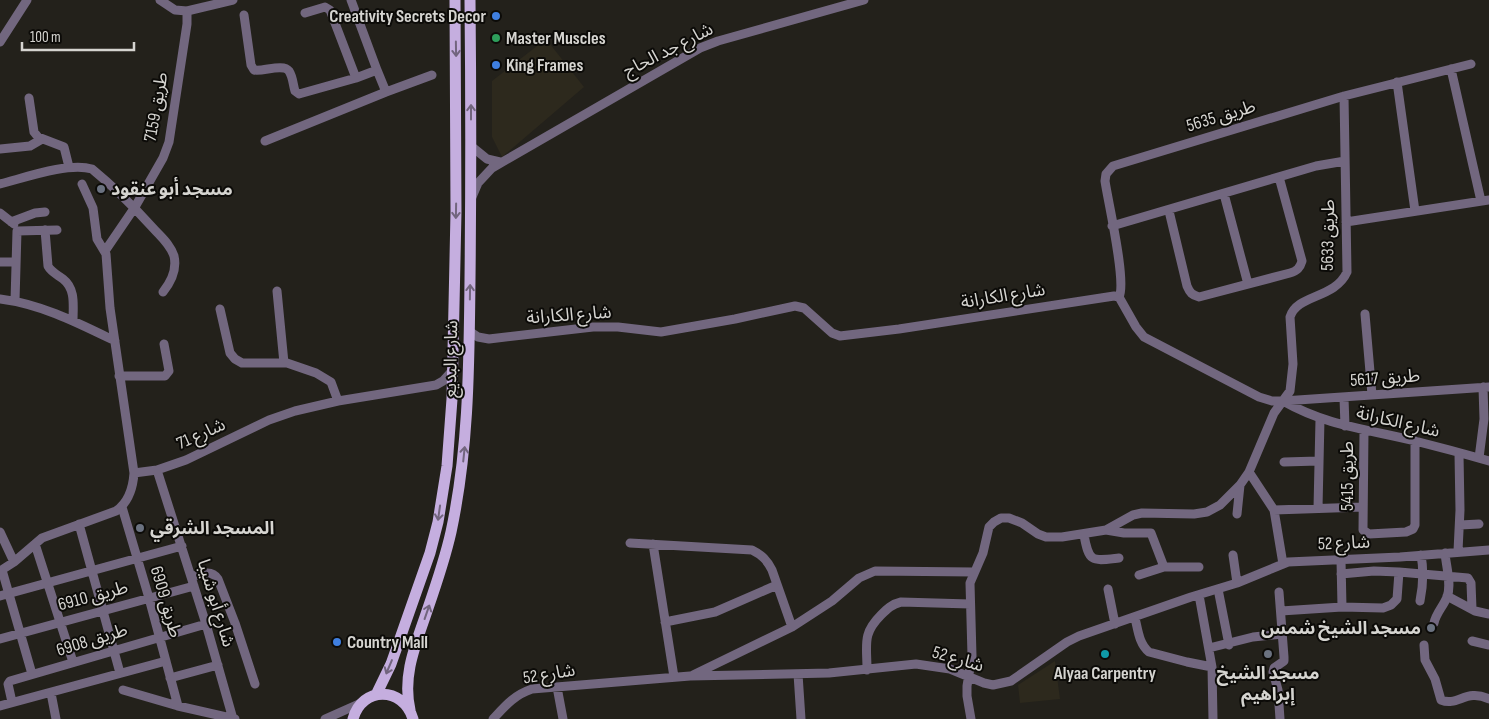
<svg xmlns="http://www.w3.org/2000/svg" width="1489" height="719" font-family="'Sofia Sans Condensed','Noto Sans Arabic',sans-serif">
<style>
.built{fill:#2d291d}
.lines{fill:none;stroke-linecap:round;stroke-linejoin:round}
.minor{stroke:#72677f;stroke-width:9}
.major{stroke:#c5aedf;stroke-width:11}
.oneway{stroke:#72657e}
.shop-dot{fill:#3f7fe0;stroke:#0c0b08;stroke-width:2}
.leisure-dot{fill:#2e9e5b;stroke:#0c0b08;stroke-width:2}
.worship-dot{fill:#6b7280;stroke:#0c0b08;stroke-width:2}
.culture-dot{fill:#0f9aa8;stroke:#0c0b08;stroke-width:2}
.labels{text-anchor:middle;dominant-baseline:central;stroke-width:4;stroke-linejoin:round;paint-order:stroke}
.poi-label{font-size:18px;font-weight:bold;fill:#d5d4d0;stroke:#0c0b08;text-anchor:start}
.street-label{font-size:18px;fill:#d5d4d0;stroke:#0c0b08}
</style>
<rect width="100%" height="100%" fill="#23211b"/>
<path class="built" d="M546,39l38,48 -82,70 -10,-20v-56z
M1055,661l5,38 -40,4 -2,-18z"/>
<g class="lines">
<path class="minor" d="M160,0l15,10 12,1 46,-11
M351,0l26,70
M305,13l20,-6 5,3 26,68
M244,15l7,50 3,5c9,2 29,-7 35,1 4,6 4,14 6,20l4,3 57,-16 21,-8 9,22
M0,42l27,-42
M1451,69l30,132
M1397,82l18,129
M29,98l5,34 4,5 26,10 5,20
M265,141l121,-49 46,-17
M471,146l16,13 13,3
M0,149l30,-3 12,-7
M0,184c24,-6 68,-22 92,-15 22,18 42,38 61,59 8,9 17,16 21,28 3,13 -3,26 -11,36
M1224,194l24,90
M472,197l6,-14 14,-15 208,-120 18,-7 146,-41
M1169,211l18,75c3,7 5,9 12,11l91,-24c7,-2 10,-5 12,-12l-23,-84
M0,213l14,11
M11,222l24,-9 10,-1
M1346,222l143,-22
M1112,226l204,-60 29,-5
M45,230l3,36c3,6 10,9 15,13 13,10 10,27 10,42
M17,231l40,-1
M105,251l30,-44 28,-49 6,-16 18,-118v-13
M0,262h16
M277,291l7,72
M1119,297c8,-15 -11,-95 -14,-116l1,-7 7,-8 231,-70 127,-32
M0,299c41,5 78,24 115,42
M15,301l2,-70
M220,309l10,44 5,6 7,4h45l29,10 15,9 7,19
M1365,314l7,81
M469,331l9,6 11,2 104,-12h25l43,5 74,-13 60,-13 9,2 28,25 8,3 59,-7 215,-33 5,1 17,30 8,10 115,60 13,4h11l206,-14
M119,376h46l4,-5 -5,-27
M1344,398l1,28
M1283,401c44,25 84,28 132,40 24,6 50,13 74,20
M1364,431l-1,99 6,4 37,-2 7,-3 2,-4v-84
M1479,458l5,-39 -1,-32
M1284,462l34,-1
M157,470l49,154 27,95
M1249,472l25,38 9,54
M134,473l23,-3 29,-10 83,-40 26,-9 43,-10 98,-16 7,-4 10,-11
M122,507l27,91 29,108
M1318,508l2,-89
M1274,510l89,-3
M1237,514l3,-29
M79,524l41,149
M1460,525l19,-1
M1106,530l18,3h27l13,34h35
M0,532l14,30
M1084,535c5,28 8,26 35,23
M630,543l122,7c10,5 15,10 20,20l20,57
M35,544l38,118
M653,544l21,133
M1458,551l2,-41 -1,-56
M1233,555l4,28
M1341,560l1,47
M2,570l30,104
M0,571l14,-9 28,-24 74,-27c13,-9 17,-23 18,-38l-24,-165 -4,-54 -9,-15 -4,-31 -11,-24
M1341,574l33,-3 25,1 69,6 3,5 1,26
M1139,575l25,-8
M191,577c10,-3 20,-8 27,2l17,44 20,61
M1108,589l7,35
M1218,589l11,56
M1279,592l5,65v4l-10,7 -1,4 5,18 2,29
M1199,595l13,72 1,52
M0,596l182,-50
M1447,596l28,15 14,3
M1420,601c3,-15 4,-30 1,-46
M1281,611l61,-4 41,1 8,-3 6,-6 2,-27
M1135,618c3,12 4,26 14,34l38,10 25,5
M665,622l50,-10 62,-27
M1434,623c2,-10 9,-16 13,-26 5,-12 -1,-31 -2,-44
M0,639l194,-53
M1472,641l17,4
M1424,645l1,15 10,19 6,21c17,7 25,-12 48,-1
M1209,648l44,-11 30,-3
M867,670c0,-26 -5,-36 14,-55 6,-6 11,-11 20,-13l69,2
M798,674l3,45
M693,675l99,-48 40,-26 27,-23 16,-7 99,1
M170,678l48,-13
M557,687l6,32
M123,690l55,16 57,13
M51,693l5,26
M12,702l-4,-18 2,-3 196,-57
M0,706l166,-45
M325,719l36,-16
M493,719c12,-13 21,-24 39,-30l158,-13 139,-3 87,-9 34,5 34,14 9,2 18,-4 56,-39 12,-6 112,-39 46,-14 51,-21 112,-5 89,-7
M971,719l-4,-23v-10l5,-30 -2,-73 13,-30 6,-26 5,-5 7,-4h8l13,5 16,11 8,3h16l44,-7 27,-15 9,-2 52,1 13,-2 13,-7 20,-20 9,-13 25,-59 16,-22 3,-27 -3,-47c7,-23 45,-18 57,-45l-3,-176"/>
<path class="major" d="M376,695l15,-31 39,-111 8,-31 9,-56 5,-67 4,-187 -1,-212
M410,710c-8,-35 6,-66 17,-99 9,-26 18,-52 24,-79 18,-84 18,-167 19,-252 1,-94 1,-187 0,-280
M353,719c9,-33 50,-33 60,0"/>
</g>
<defs><path id="oneway-shaft" d="M-6 0H5M1.5-3L5.5 0L1.5 3" fill="none" stroke-width="1.6" stroke-linecap="round" stroke-linejoin="round" transform="scale(1.25)"/></defs>
<g class="oneway">
<use href="#oneway-shaft" transform="translate(456 49) rotate(89)"/>
<use href="#oneway-shaft" transform="translate(471 112) rotate(-90)"/>
<use href="#oneway-shaft" transform="translate(456 211) rotate(91)"/>
<use href="#oneway-shaft" transform="translate(470 292) rotate(-89)"/>
<use href="#oneway-shaft" transform="translate(464 454) rotate(-84)"/>
<use href="#oneway-shaft" transform="translate(439 513) rotate(98)"/>
<use href="#oneway-shaft" transform="translate(427 612) rotate(-71)"/>
<use href="#oneway-shaft" transform="translate(389 667) rotate(113)"/>
</g>
<g class="shop-dot">
<circle cx="496" cy="16" r="5"/>
<circle cx="496" cy="65" r="5"/>
<circle cx="337" cy="642" r="5"/>
</g>
<circle class="leisure-dot" cx="496" cy="38" r="5"/>
<g class="worship-dot">
<circle cx="101" cy="189" r="5"/>
<circle cx="140" cy="528" r="5"/>
<circle cx="1431" cy="628" r="5"/>
<circle cx="1268" cy="654" r="5"/>
</g>
<circle class="culture-dot" cx="1105" cy="654" r="5"/>
<g class="labels">
<g class="poi-label">
<text x="486" y="16" text-anchor="end">Creativity Secrets Decor</text>
<text x="506" y="38">Master Muscles</text>
<text x="506" y="65">King Frames</text>
<text x="111" y="189">مسجد أبو عنقود</text>
<text x="150" y="528">المسجد الشرقي</text>
<text x="1421" y="628" text-anchor="end">مسجد الشيخ شمس</text>
<text x="347" y="642">Country Mall</text>
<text x="1105" y="673" text-anchor="middle">Alyaa Carpentry</text>
<text x="1268" y="673" text-anchor="middle">مسجد الشيخ<tspan x="1268" dy="21">إبراهيم</tspan></text>
</g>
<g class="street-label">
<text transform="translate(668 50) rotate(-27)">شارع جد الحاج</text>
<text transform="translate(156 107) rotate(-80)">طريق 7159</text>
<text transform="translate(1221 116) rotate(-17)">طريق 5635</text>
<text transform="translate(1328 235) rotate(-89)">طريق 5633</text>
<text transform="translate(1003 296) rotate(-9)">شارع الكارانة</text>
<text transform="translate(569 315) rotate(-4)">شارع الكارانة</text>
<text transform="translate(451 359) rotate(-89)">شارع البديع</text>
<text transform="translate(1385 378) rotate(-4)">طريق 5617</text>
<text transform="translate(1398 422) rotate(13)">شارع الكارانة</text>
<text transform="translate(201 434) rotate(-24)">شارع 71</text>
<text transform="translate(1347 476) rotate(-90)">طريق 5415</text>
<text transform="translate(1344 543) rotate(-2)">شارع 52</text>
<text transform="translate(93 596) rotate(-15)">طريق 6910</text>
<text transform="translate(166 602) rotate(74)">طريق 6909</text>
<text transform="translate(216 603) rotate(73)">شارع أبو شيبا</text>
<text transform="translate(92 640) rotate(-17)">طريق 6908</text>
<text transform="translate(958 659) rotate(16)">شارع 52</text>
<text transform="translate(549 674) rotate(-9)">شارع 52</text>
</g>
</g>
<path d="M22 42v8h112v-8" fill="none" stroke="#d5d4d0" stroke-width="2.5"/>
<text x="30" y="42" font-size="15" fill="#d5d4d0" stroke="#0c0b08" stroke-width="4" paint-order="stroke">100 m</text>
</svg>
